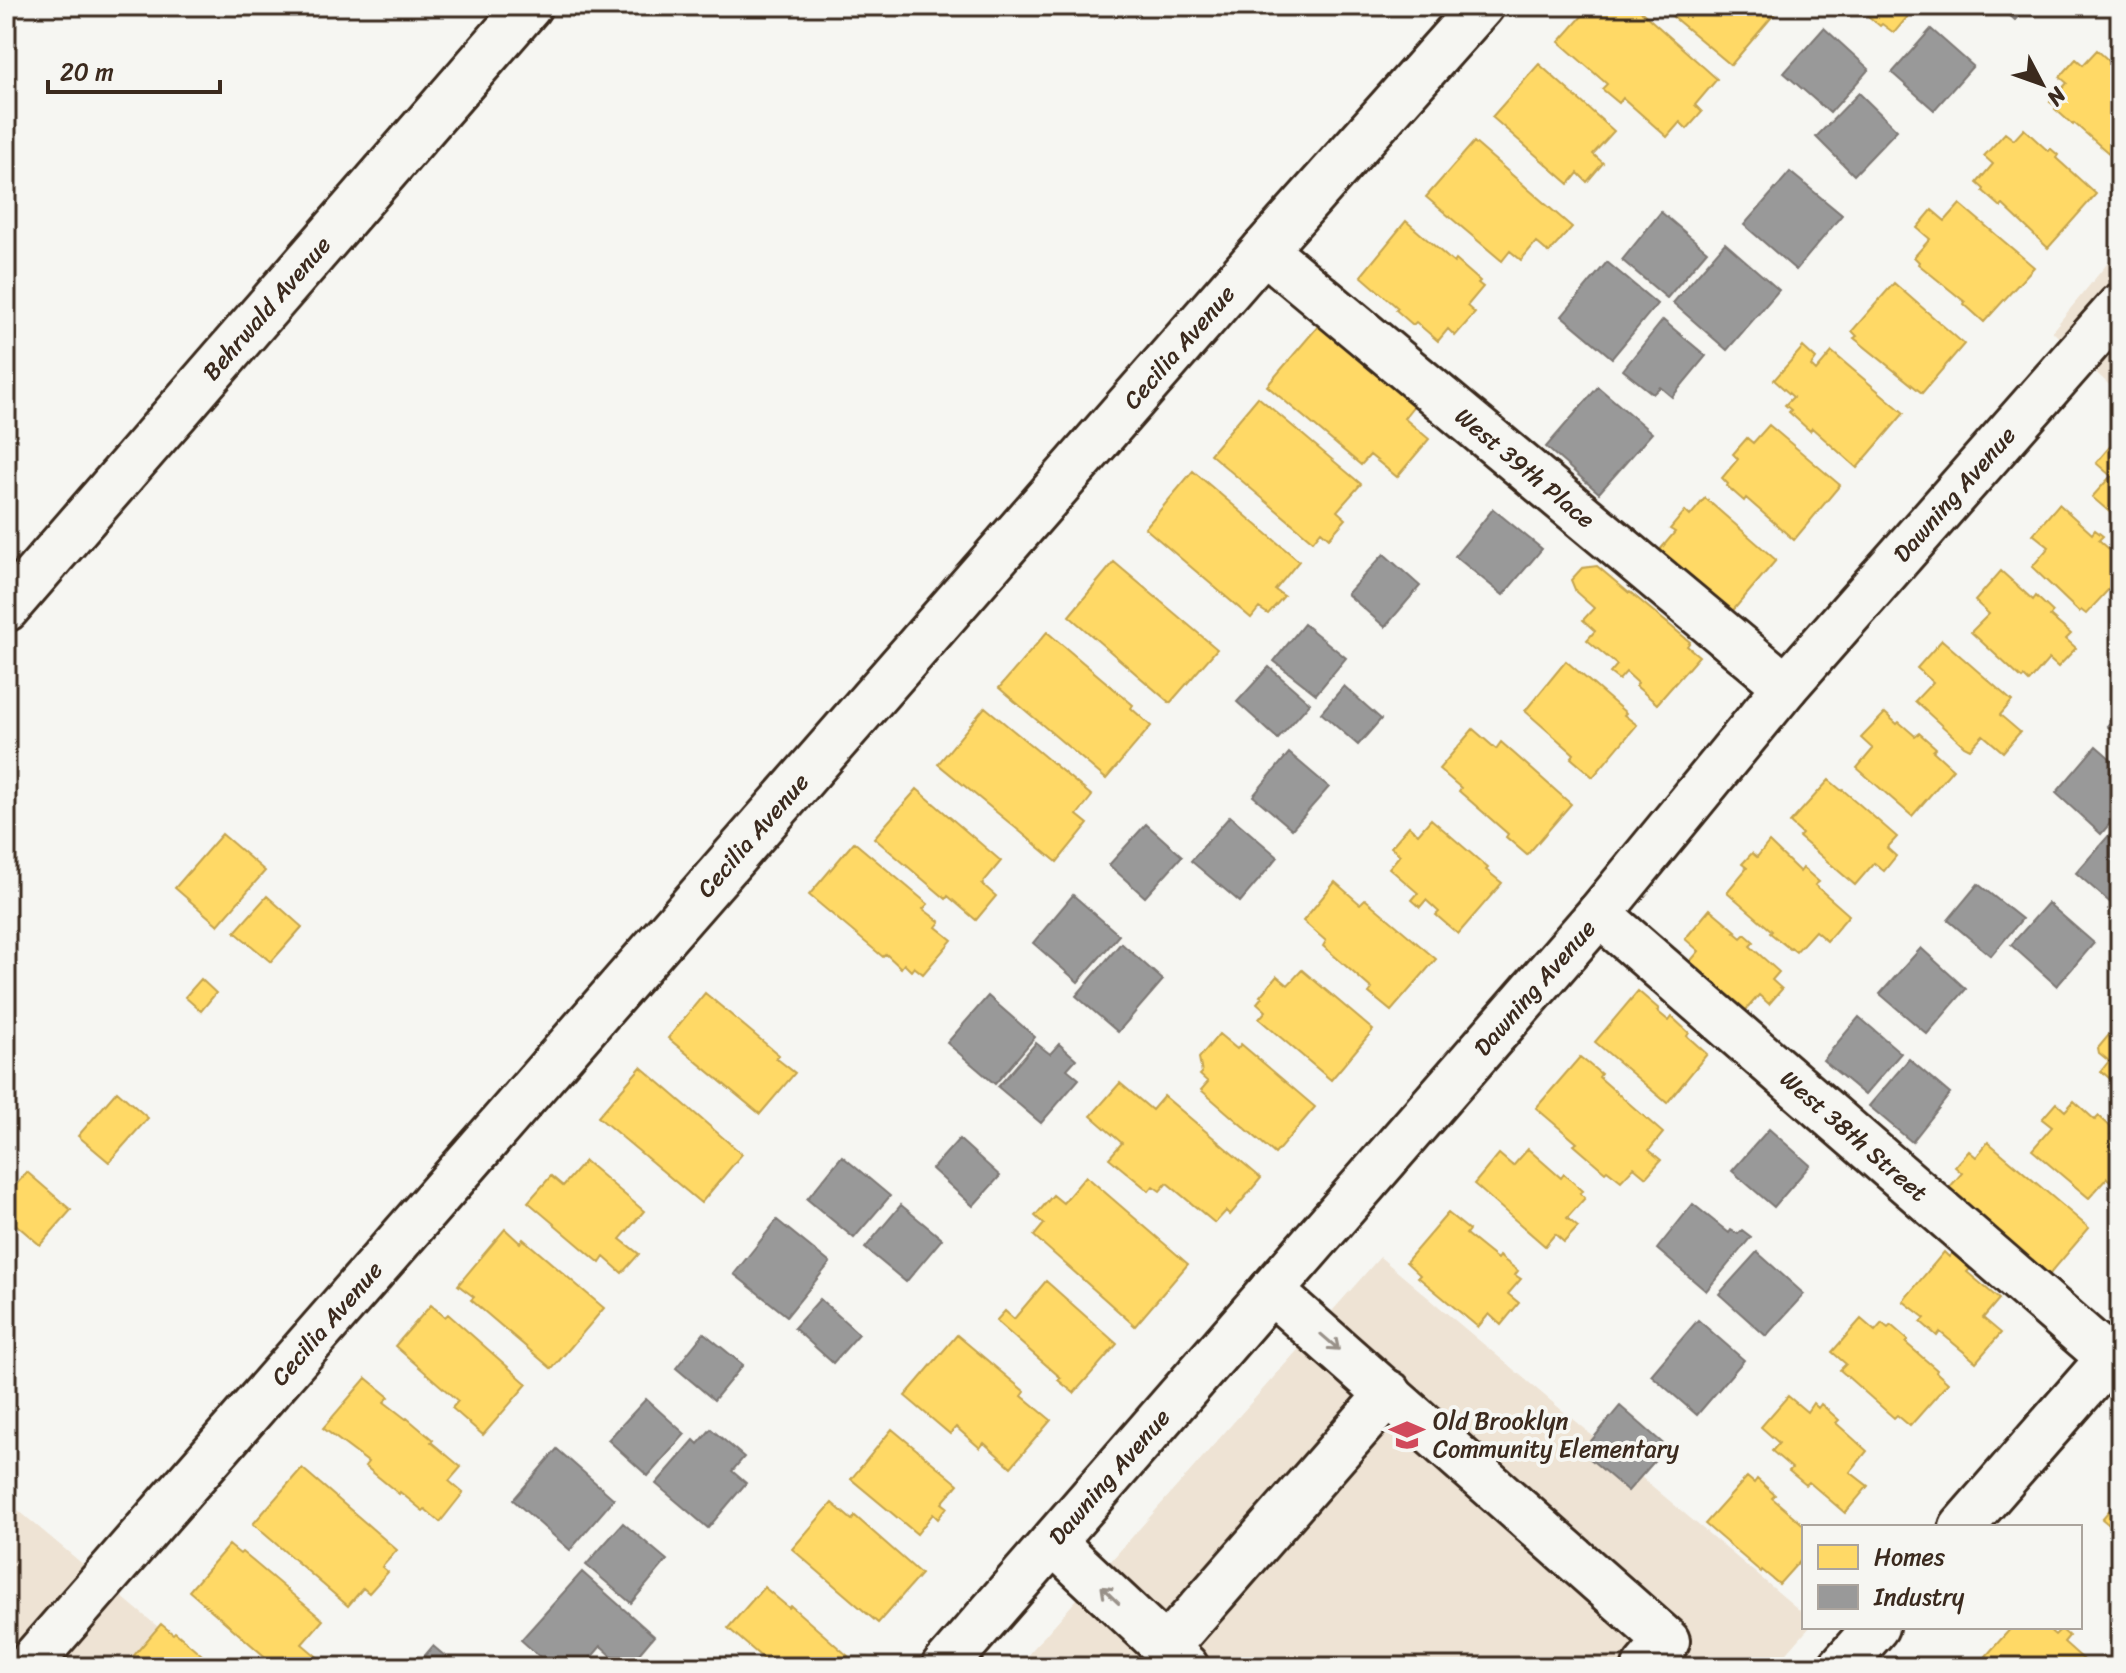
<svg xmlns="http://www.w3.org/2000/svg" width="2126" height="1673" font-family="Sriracha,sans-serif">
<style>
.built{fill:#eee3d4}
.homes{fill:#ffd966;stroke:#c4a450;stroke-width:2}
.industry{fill:#999;stroke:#7d7874;stroke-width:2}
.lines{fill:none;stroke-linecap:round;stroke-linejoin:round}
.minor-casing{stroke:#3b2a1e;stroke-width:50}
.minor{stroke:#f6f6f2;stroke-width:44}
.oneway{stroke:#989088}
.labels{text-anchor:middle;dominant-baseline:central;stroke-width:8;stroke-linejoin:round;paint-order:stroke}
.street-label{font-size:24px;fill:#3b2a1e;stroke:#f6f6f2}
.poi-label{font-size:24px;fill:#3b2a1e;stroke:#f6f6f2;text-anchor:start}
</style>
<rect width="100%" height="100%" fill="#f6f6f2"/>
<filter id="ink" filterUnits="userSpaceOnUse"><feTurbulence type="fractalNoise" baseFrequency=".0125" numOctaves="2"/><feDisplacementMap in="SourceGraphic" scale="16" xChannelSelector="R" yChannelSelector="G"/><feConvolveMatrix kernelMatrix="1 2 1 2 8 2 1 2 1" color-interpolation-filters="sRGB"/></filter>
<g filter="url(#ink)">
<path class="built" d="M2120,248v147l-68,-64z
M1380,1257l424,357v13h6l-35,40h-758z
M6,1500l200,167h-200z"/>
<path class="homes" d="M1591,6h44l82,73 -22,26 7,7 -15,17 -7,-7 -13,15 -44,-39 -4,5 -17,-14 5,-5 -48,-42z
M1660,6h109l7,6 -45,53z
M1856,6h55l3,3 -20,24 -12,-9 -2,2z
M2097,50l21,19 2,-3v97l-46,-40 -1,2 -18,-16 2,-2 -7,-5 17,-19 -7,-6 16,-18 7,6z
M1539,64l75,67 -21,23 10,9 -16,19 -9,-9 -9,11 -77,-67z
M2024,129l24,22 2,-3 8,7 -2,3 40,36 -48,54 -45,-43 -2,2 -18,-16 1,-2 -7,-6 16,-19 -9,-8 21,-23 9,7z
M1474,142l98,85 -23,26 -13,-11 -15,18 -11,-9 -8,10 -76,-64z
M1960,204l74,63 -50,55 -20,-18 1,-2 -47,-38 1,-2 -5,-5 16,-18 -13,-11 15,-18 13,11z
M1406,221l48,42 2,-3 24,21 -2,2 5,4 -16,19 8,7 -20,23 -7,-7 -10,12 -22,-19 -3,3 -17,-15 2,-2 -37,-32z
M1894,283l70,61 -42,49 -68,-55 3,-2 -5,-5z
M1320,324l95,80 -11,14 25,21 -32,38 -27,-22 -9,10 -94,-79z
M1803,347l13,12 -5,7 5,5 16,-19 72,61 -47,55 -45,-40 -2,3 -21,-19 2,-2 -6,-5 8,-8 -19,-17z
M1258,397l103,87 -24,27 9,8 -17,19 -8,-7 -8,10 -103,-87z
M1769,425l71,60 -46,55 -48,-42 -2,3 -17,-15 1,-2 -6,-6 16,-19 -5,-5 14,-16 6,5z
M2119,436l1,1v84l-28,-24 19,-21 -15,-13z
M1193,471l106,90 -24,29 9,6 -16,18 -9,-6 -8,10 -106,-90z
M1705,498l71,62 -46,54 -71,-63 16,-19 -5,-3 15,-18 5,5z
M2059,504l33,30 3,-4 8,6 -4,4 21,19v18l-34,37 -5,-4 -2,2 -47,-45 17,-20 -16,-13z
M1114,562l103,87 -47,54 -101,-87z
M1597,566l32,27 1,-1 60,50 -3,4 12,10 -42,48 -21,-18 2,-3 -12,-11 -7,8 -9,-7 7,-8 -30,-25 8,-9 -12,-11 11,-12 -18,-16 -5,-12 11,-12z
M2001,571l32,29 3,-4 17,16 -3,4 21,18 -5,5 10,9 -18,19 -9,-8 -20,23 -5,-5 -2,2 -51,-47 18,-18 -14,-13z
M1047,632l86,73 -2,3 20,18 -45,53 -107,-91z
M1942,640l70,61 -12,14 20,17 -17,20 -20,-17 -13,14 -6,-3 -49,-45 18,-19 -16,-14z
M1566,661l60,52 -2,2 13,10 -44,52 -22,-19 3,-4 -49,-43z
M985,707l107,89 -15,19 11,9 -31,38 -119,-98z
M1885,713l12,11 2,-2 16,14 4,-3 17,15 -3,3 20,18 -41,47 -55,-48 16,-19 -12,-11z
M1473,729l23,20 5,-7 70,62 -44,51 -21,-18 2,-3 -49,-43 2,-3 -22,-19z
M1829,780l13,11 1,-1 54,47 -10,11 9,8 -12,15 -10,-8 -19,22 -56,-48 3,-3 -12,-11z
M917,789l84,72 -19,23 14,12 -20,24 -28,-24 -2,3 -72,-61z
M1431,819l57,49 -2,2 16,13 -44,51 -22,-19 3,-3 -13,-12 -6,7 -8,-7 6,-7 -29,-25 11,-13 -9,-8 18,-21 9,8z
M222,834l43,37 -47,54 -43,-37z
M854,842l74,62 -5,5 17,13 -4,5 16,13 -29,34 -9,-7 -3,4 -7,-7 -3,4 -15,-14 -3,3 -74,-62z
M1769,842l31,30 3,-4 16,14 -4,3 34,30 -22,26 -12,-10 -19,21 -5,-4 -1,1 -20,-16 2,-2 -45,-39 20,-24 -5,-4 10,-11 5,4z
M1335,882l25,22 5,-5 71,60 -45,52 -22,-18 3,-4 -49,-43 3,-5 -23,-20z
M267,896l35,31 -31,35 -36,-30z
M1710,909l26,22 -2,1 7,6 4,-4 9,8 -4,4 29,26 -7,8 10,9 -13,15 -10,-9 -21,24 -56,-48 17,-20 -14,-12z
M1302,970l71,60 -42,50 -72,-61 7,-8 -9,-8 5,-6 -2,-1 17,-20 11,9z
M201,979l15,14 -15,18 -16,-14z
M1638,991l21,18 -2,2 12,10 3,-4 17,16 -2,3 20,18 -40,49 -72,-61z
M705,993l74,62 -3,3 19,15 -35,41 -92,-76z
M2113,1030h7v57l-19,-16 8,-10 -10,-8 -1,-5z
M1219,1034l18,15 4,-5 74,63 -40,47 -74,-64 7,-8 -8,-7 2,-2 -3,-15z
M1580,1057l21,17 -2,3 64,56 -14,17 12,10 -15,17 -12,-10 -13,14 -14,-11 -2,2 -31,-27 3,-2 -41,-35z
M641,1067l101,87 -41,49 -103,-86z
M1120,1083l32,27 12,-14 97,82 -31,37 -4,-4 -11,12 -48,-40 -7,8 -7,-5 -4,5 -40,-33 13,-15 -31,-27z
M117,1091l31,27 -39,44 -31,-26z
M2074,1101l21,19 4,-4 15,14 -3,4 9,7v49l-13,-12 -18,20 -57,-48 20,-23 -10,-8 14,-16 9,8z
M1988,1142l101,86 -46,54 -101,-86 20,-23 -7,-6 14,-16 7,6z
M1528,1149l33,29 3,-4 19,17 -3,2 5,5 -18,20 11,9 -14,15 -9,-8 -10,12 -71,-62 25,-30 14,12z
M585,1161l59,50 -24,28 19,15 -17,19 -18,-16 -4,6 -72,-61 23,-26 12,10z
M27,1172l44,38 -31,35 -34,-29v-20z
M1086,1176l102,88 -53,62 -101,-90 10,-12 -9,-8 18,-21 10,8z
M1448,1213l21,17 -3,4 31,25 2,-3 19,15 -3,4 6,4 -13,15 11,9 -18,22 -12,-11 -11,13 -60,-50 2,-2 -14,-13z
M505,1229l15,14 3,-4 81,69 -52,61 -81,-69 3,-3 -16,-12z
M1944,1252l5,5 3,-4 18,16 -3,3 32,27 -16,19 18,15 -25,29 -36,-30 -3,4 -16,-14 4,-4 -22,-17z
M1046,1281l71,63 -43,49 -16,-13 3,-2 -65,-57 9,-10 9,8z
M431,1305l14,12 3,-3 79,70 -44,51 -31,-27 6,-7 -63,-55z
M1861,1319l14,12 7,-8 6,5 3,-3 17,15 -2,3 31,27 -1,2 12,11 -38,43 -13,-11 -3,3 -54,-48 6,-6 -14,-12z
M957,1335l68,57 -3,4 29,24 -40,47 -27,-24 -4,5 -24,-21 -6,7 -45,-38z
M366,1378l23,19 -5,5 22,17 1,-1 26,22 -2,2 30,25 -12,14 14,12 -23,29 -15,-13 -2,2 -23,-19 -1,2 -34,-28 3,-4 -45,-34z
M1788,1396l19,16 6,-9 5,5 3,-4 18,16 -3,3 31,28 -17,21 18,14 -23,27 -36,-31 -3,3 -17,-14 3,-3 -20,-17 7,-8 -18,-16z
M892,1429l66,55 -16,19 5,4 -9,12 -5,-5 -16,20 -66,-55z
M302,1468l95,82 -15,17 6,5 -19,21 -6,-5 -15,18 -95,-82z
M1747,1477l7,6 3,-4 18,16 -3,3 34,29h-2v29l-25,28 -17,-14 -1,2 -56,-48z
M2120,1498v36l-18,-15z
M832,1503l20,17 3,-4 66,58 -43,49 -86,-74z
M229,1545l11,9 2,-2 81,68 -21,24 25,21 -2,2h-48l-88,-76z
M764,1587l25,21 2,-2 57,50 -10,11h-65l-45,-39z
M161,1624l12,10 2,-2 41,35h-92z
M2012,1627h34l9,8 6,-6 8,7 -5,6 28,25h-97l1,-2 -10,-9z
M688,1656l13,11h-22z"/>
<path class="industry" d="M1999,6h28l-12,14z
M1824,28l45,41 -39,44 -46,-40z
M1931,29l42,37 -39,44 -42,-37z
M1859,93l38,37 -43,45 -38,-38z
M1790,172l52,43 -46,55 -52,-45z
M1661,212l46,39 -40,47 -45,-38z
M1725,243l54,47 -52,60 -54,-47z
M1607,262l50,42 -45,54 -50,-42z
M1663,320l43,36 -34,41 -12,-10 -7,7 -30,-24z
M1598,387l54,46 -53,60 -53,-46z
M1493,509l49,40 -39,46 -48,-39z
M1384,554l36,32 -35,41 -38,-33z
M1304,624l42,34 -30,36 -42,-33z
M1269,667l41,36 -32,36 -41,-37z
M1344,686l37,33 -23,26 -37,-32z
M2120,712v25l-13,-11z
M2096,746l24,21v45l-19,22 -45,-41z
M1289,753l40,34 -37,42 -39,-33z
M1230,816l48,41 -38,45 -49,-41z
M1146,824l36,32 -37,41 -36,-32z
M2117,826l3,2v83l-44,-38z
M1978,884l44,35 -31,37 -43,-36z
M1073,895l46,40 -41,47 -45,-39z
M2048,903l46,40 -37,43 -46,-41z
M1121,943l42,37 -45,52 -42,-36z
M1921,948l45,41 -39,45 -47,-40z
M988,996l47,41 -40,47 -48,-41z
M1859,1017l42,36 -36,42 -42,-35z
M1036,1043l14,11 9,-10 17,15 -9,10 12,10 -38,44 -43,-36z
M1909,1059l41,35 -38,48 -43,-36z
M1769,1129l41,36 -36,42 -42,-36z
M959,1139l41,37 -27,30 -41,-37z
M842,1156l48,40 -36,42 -47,-39z
M1693,1204l36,29 2,-3 7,4 4,-4 9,7 -45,54 -49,-42z
M901,1205l41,34 -36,43 -41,-34z
M777,1220l53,43 -43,53 -53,-42z
M1757,1252l47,42 -38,42 -47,-42z
M820,1299l39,35 -26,29 -39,-35z
M1698,1320l46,40 -47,55 -46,-40z
M704,1333l39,32 -29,35 -38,-32z
M646,1399l39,35 -37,42 -40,-36z
M1620,1406l47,41 -39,44 -46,-39z
M711,1429l33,28 -12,14 14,12 -38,45 -52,-44 38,-44 4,4z
M557,1449l57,50 -44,51 -57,-50z
M623,1523l44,37 -36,43 -45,-38z
M582,1572l72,64 -26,31h-4l-23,-21 -18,21h-32l-30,-27z
M433,1646l25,21h-43z"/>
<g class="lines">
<g class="minor-casing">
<g id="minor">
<path id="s1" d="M1264,250l522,436"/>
<path id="s2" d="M6,609l523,-603"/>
<path id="s3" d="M1599,914l510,444"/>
<path d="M1271,1291l396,350 -22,26"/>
<path d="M1962,1527l158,-181"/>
<path d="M1053,1542l133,125"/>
<path d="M1165,1649l224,-256"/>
<path id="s4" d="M27,1667l1237,-1417 217,-244"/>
<path id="s5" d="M944,1667l655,-753 187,-228 334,-380"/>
<path d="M1841,1667l35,-40"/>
</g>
</g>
<use href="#minor" class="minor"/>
</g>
<defs><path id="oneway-shaft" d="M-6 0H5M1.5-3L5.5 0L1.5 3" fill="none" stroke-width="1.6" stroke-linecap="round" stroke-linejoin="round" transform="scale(2)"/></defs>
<g class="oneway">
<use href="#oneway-shaft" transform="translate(1330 1342) rotate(41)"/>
<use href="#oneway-shaft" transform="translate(1110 1595) rotate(-136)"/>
</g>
</g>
<defs>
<g id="school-bare" transform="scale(2.76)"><path d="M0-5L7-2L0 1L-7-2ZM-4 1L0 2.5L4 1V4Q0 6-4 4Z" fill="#d1495b" stroke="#f6f6f2" stroke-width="2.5" paint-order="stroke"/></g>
</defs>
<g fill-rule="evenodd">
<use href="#school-bare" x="1407" y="1435"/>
</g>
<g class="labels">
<g class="street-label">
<text stroke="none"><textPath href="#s2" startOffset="398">Behrwald Avenue</textPath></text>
<text stroke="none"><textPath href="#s4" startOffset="1752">Cecilia Avenue</textPath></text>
<text stroke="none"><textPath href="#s1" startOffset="340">West 39th Place</textPath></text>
<text stroke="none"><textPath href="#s5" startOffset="1548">Dawning Avenue</textPath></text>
<text stroke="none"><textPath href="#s4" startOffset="1104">Cecilia Avenue</textPath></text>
<text stroke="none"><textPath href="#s5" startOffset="900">Dawning Avenue</textPath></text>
<text stroke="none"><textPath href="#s3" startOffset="338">West 38th Street</textPath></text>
<text stroke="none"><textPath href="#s4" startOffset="456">Cecilia Avenue</textPath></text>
<text stroke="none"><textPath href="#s5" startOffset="252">Dawning Avenue</textPath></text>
</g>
<g class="poi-label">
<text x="1433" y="1421">Old Brooklyn<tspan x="1433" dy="28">Community Elementary</tspan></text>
</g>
</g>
<rect width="2126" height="1673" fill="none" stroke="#f6f6f2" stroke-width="32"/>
<rect x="16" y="16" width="2094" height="1641" fill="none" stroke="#3b2a1e" stroke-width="3" filter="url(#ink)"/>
<rect x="1802" y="1525" width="280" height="104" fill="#f6f6f2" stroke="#aba49d" stroke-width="2"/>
<rect x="1818" y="1545" width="40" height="24" fill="#ffd966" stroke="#aba49d" stroke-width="2"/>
<text x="1874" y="1565" font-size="24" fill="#3b2a1e">Homes</text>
<rect x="1818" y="1585" width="40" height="24" fill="#999999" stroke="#aba49d" stroke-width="2"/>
<text x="1874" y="1605" font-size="24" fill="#3b2a1e">Industry</text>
<g transform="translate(2042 84) rotate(131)" stroke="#f6f6f2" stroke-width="6" paint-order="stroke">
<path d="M0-6L14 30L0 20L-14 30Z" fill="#3b2a1e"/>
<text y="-12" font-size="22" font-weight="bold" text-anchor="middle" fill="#3b2a1e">N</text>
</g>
<path d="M48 80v12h172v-12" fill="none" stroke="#3b2a1e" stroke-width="4"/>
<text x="60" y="80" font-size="24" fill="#3b2a1e" stroke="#f6f6f2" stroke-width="6" paint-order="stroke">20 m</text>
</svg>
